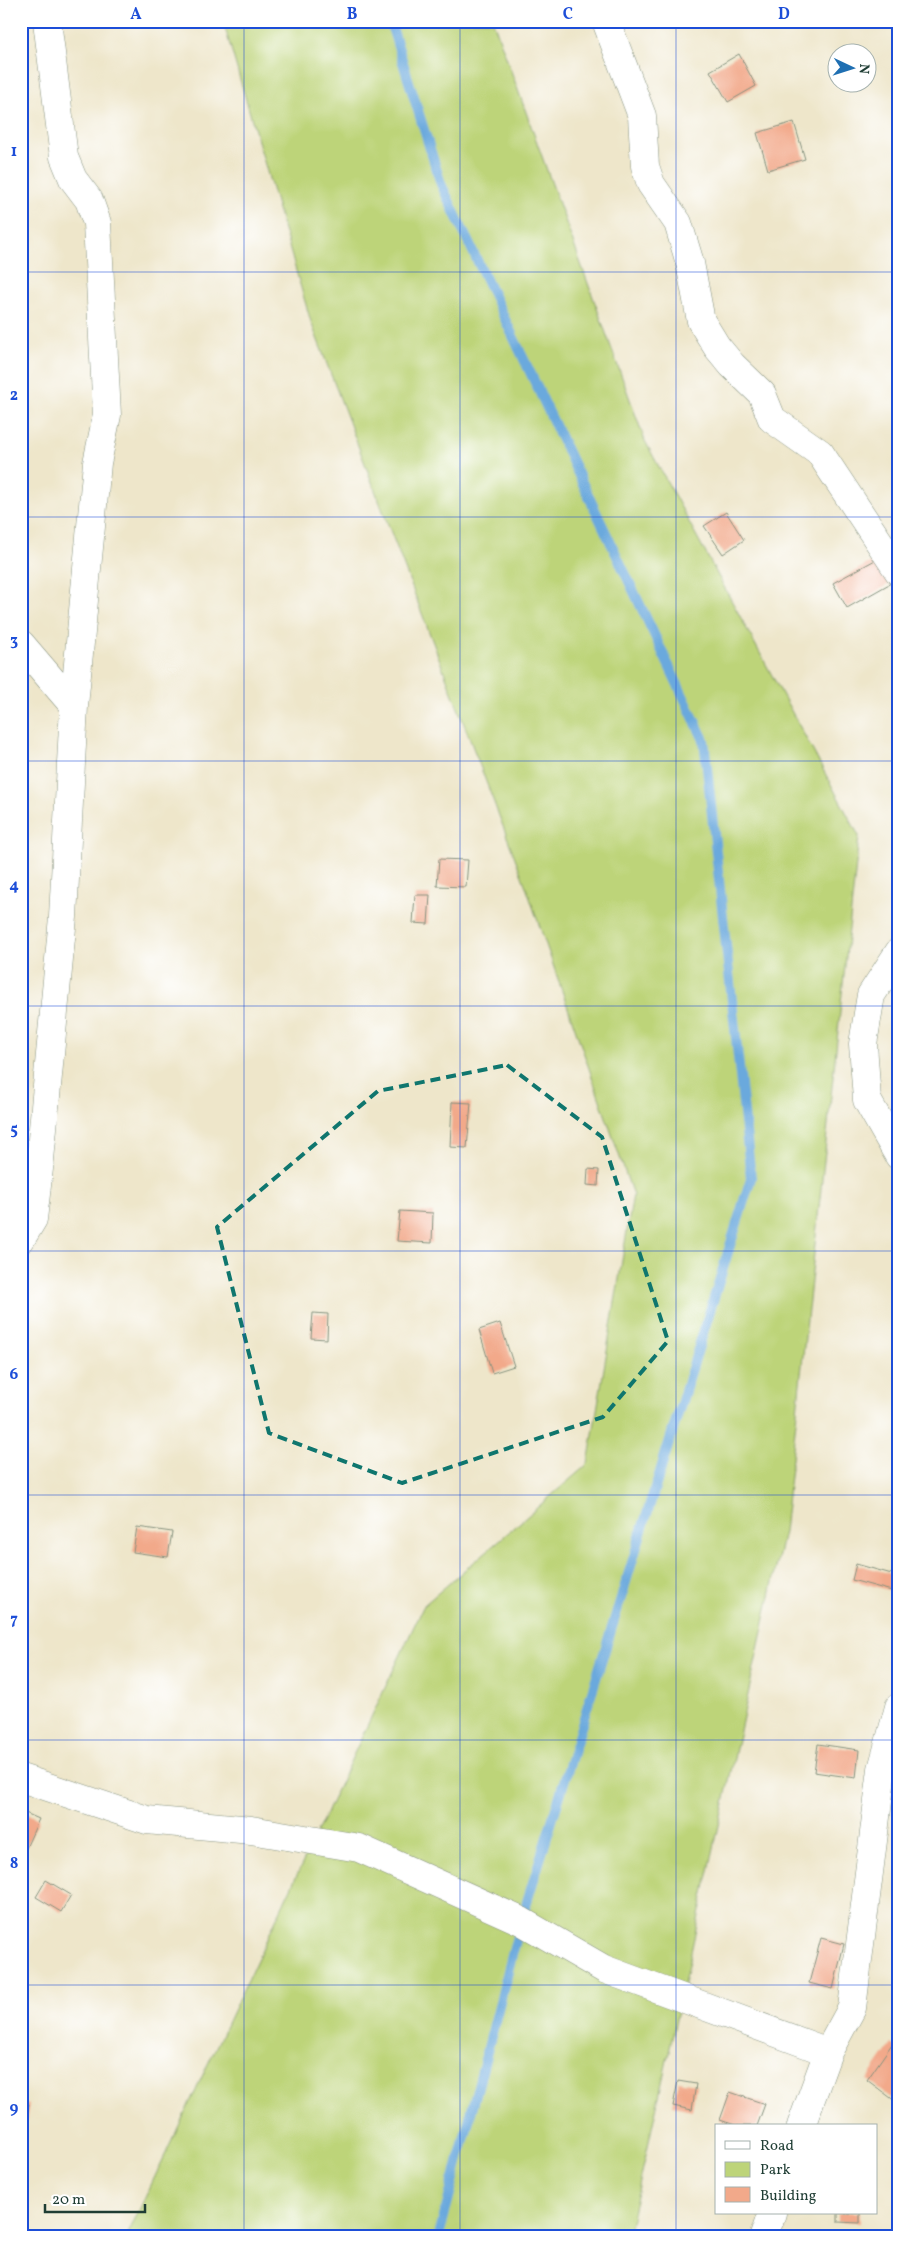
<svg xmlns="http://www.w3.org/2000/svg" width="920" height="2257" font-family="Vollkorn,serif">
<style>
.green{fill:#bdd479;stroke:#6e8856}
.lines{fill:none;stroke-linecap:round;stroke-linejoin:round}
.stream{stroke:#6aa9dd;stroke-width:10}
.building{fill:#f2a98a}
.street-casing{stroke:#86927f;stroke-width:29}
.street{stroke:#fff;stroke-width:28}
.marked{fill:none;stroke:#0f766e;stroke-width:4;stroke-dasharray:10 6;stroke-linejoin:round}
.grid{fill:none;stroke:#1d4ed8;stroke-width:1;stroke-opacity:0.55}
.neatline{fill:none;stroke:#1d4ed8;stroke-width:2}
.grid-label{font-size:16px;text-anchor:middle;font-weight:bold;fill:#1d4ed8}
</style>
<rect width="100%" height="100%" fill="#fff"/>
<filter id="ink" filterUnits="userSpaceOnUse"><feTurbulence type="fractalNoise" baseFrequency=".02" numOctaves="2"/><feDisplacementMap in="SourceGraphic" scale="10" xChannelSelector="R" yChannelSelector="G"/><feConvolveMatrix kernelMatrix="1 2 1 2 8 2 1 2 1" color-interpolation-filters="sRGB"/></filter>
<filter id="wash" filterUnits="userSpaceOnUse"><feTurbulence type="fractalNoise" baseFrequency=".0096" numOctaves="4" result="noise"/><feDisplacementMap in="SourceGraphic" scale="20" xChannelSelector="R" yChannelSelector="G"/><feGaussianBlur stdDeviation="1.12" result="paint"/><feColorMatrix in="noise" values="0 0 0 0 0 0 0 0 0 0 0 0 0 0 0 0 0 1.4 0 .05"/><feComposite in="paint" operator="in"/></filter>
<g filter="url(#wash)">
<rect width="100%" height="100%" fill="#eee6ca"/>
<path class="green" d="M223,21h270l152,420 214,395 -75,696 -156,704h-501l297,-631 164,-141 45,-269 -108,-311 -214,-562z"/>
<g class="lines">
<path class="stream" d="M390,21l51,163 263,556 47,438 -230,743 -82,315"/>
</g>
<g id="blocks">
<path class="building" d="M739,54l17,32 -28,16 -18,-31z
M794,122l11,37 -37,11 -11,-37z
M726,512l18,28 -21,14 -19,-28z
M877,559l14,24 -44,25 -14,-25z
M439,859l29,1 -2,27 -29,-1z
M415,895h15l-2,29 -15,-1z
M452,1102l19,1 -4,45 -17,-1z
M588,1169l11,1 -1,16 -11,-1z
M400,1211l33,2 -1,30 -35,-2z
M313,1313l15,1 -1,25 -16,-1z
M500,1323l14,43 -22,7 -13,-43z
M137,1527l35,5 -4,25 -35,-5z
M856,1564l43,12v17l-47,-13z
M818,1744l41,6 -3,28 -42,-6z
M21,1811l18,8 -18,40z
M46,1880l25,15 -10,17 -25,-15z
M821,1938l23,6 -11,45 -24,-6z
M892,2044l7,5v55l-32,-24z
M678,2081l18,3 -4,26 -19,-4z
M730,2092l35,12 -8,22h-19l-18,-6z
M21,2102l8,2 -3,17 -5,-1z
M838,2213h22v10l-22,-1z"/>
</g>
</g>
<g filter="url(#ink)">
<use href="#blocks" fill-opacity="0" stroke="#86927f" stroke-width="1"/>
<g class="lines">
<g class="street-casing">
<path id="street" d="M606,21l36,95 3,50 6,18 27,39 12,40 11,58 16,26 15,18 30,29 10,25 48,34 79,119
M21,644l53,62
M899,952l-28,43 -8,49 4,56 32,56
M21,1239l12,-20 7,-59 23,-243 11,-211 23,-243 10,-48 -10,-192 -8,-23 -16,-21 -9,-22 -17,-136
M21,1778l126,42 104,10 108,18 162,73 83,48 224,83
M801,2126l27,-74 24,-44 30,-239 17,-62
M764,2236l8,-23"/>
</g>
<use href="#street" class="street"/>
</g>
</g>
<path class="marked" d="M507,1065l95,72 66,204 -65,76 -201,66 -133,-50 -52,-206 161,-136z"/>
<path class="grid" d="M244,21v2215M460,21v2215M676,21v2215M21,272h878M21,517h878M21,761h878M21,1006h878M21,1251h878M21,1495h878M21,1740h878M21,1985h878"/>
<rect width="920" height="2257" fill="none" stroke="#fff" stroke-width="55"/>
<rect x="715" y="2124" width="162" height="90" fill="#ffffff" stroke="#a5b1ae"/>
<rect x="725" y="2141" width="25" height="8" fill="#ffffff" stroke="#a5b1ae"/>
<text x="760" y="2150" font-size="15" fill="#1f3d34">Road</text>
<rect x="725" y="2162" width="25" height="15" fill="#bdd479" stroke="#a5b1ae"/>
<text x="760" y="2174" font-size="15" fill="#1f3d34">Park</text>
<rect x="725" y="2187" width="25" height="15" fill="#f2a98a" stroke="#a5b1ae"/>
<text x="760" y="2200" font-size="15" fill="#1f3d34">Building</text>
<g transform="translate(852 68) rotate(94)"><circle r="24" fill="#ffffff" stroke="#a5b1ae"/>
<path d="M0-4L9 19L0 12L-9 19Z" fill="#1f6fb2"/>
<text y="-8" font-size="14" font-weight="bold" text-anchor="middle" fill="#1f3d34">N</text>
</g>
<path d="M45 2204v8h100v-8" fill="none" stroke="#1f3d34" stroke-width="2.5"/>
<text x="52" y="2204" font-size="15" fill="#1f3d34" stroke="#ffffff" stroke-width="4" paint-order="stroke">20 m</text>
<rect x="28" y="28" width="864" height="2202" class="neatline"/>
<g class="grid-label">
<text x="136" y="19">A</text>
<text x="352" y="19">B</text>
<text x="568" y="19">C</text>
<text x="784" y="19">D</text>
<text x="14" y="156">1</text>
<text x="14" y="400">2</text>
<text x="14" y="645">3</text>
<text x="14" y="890">4</text>
<text x="14" y="1134">5</text>
<text x="14" y="1379">6</text>
<text x="14" y="1624">7</text>
<text x="14" y="1868">8</text>
<text x="14" y="2113">9</text>
</g>
</svg>
